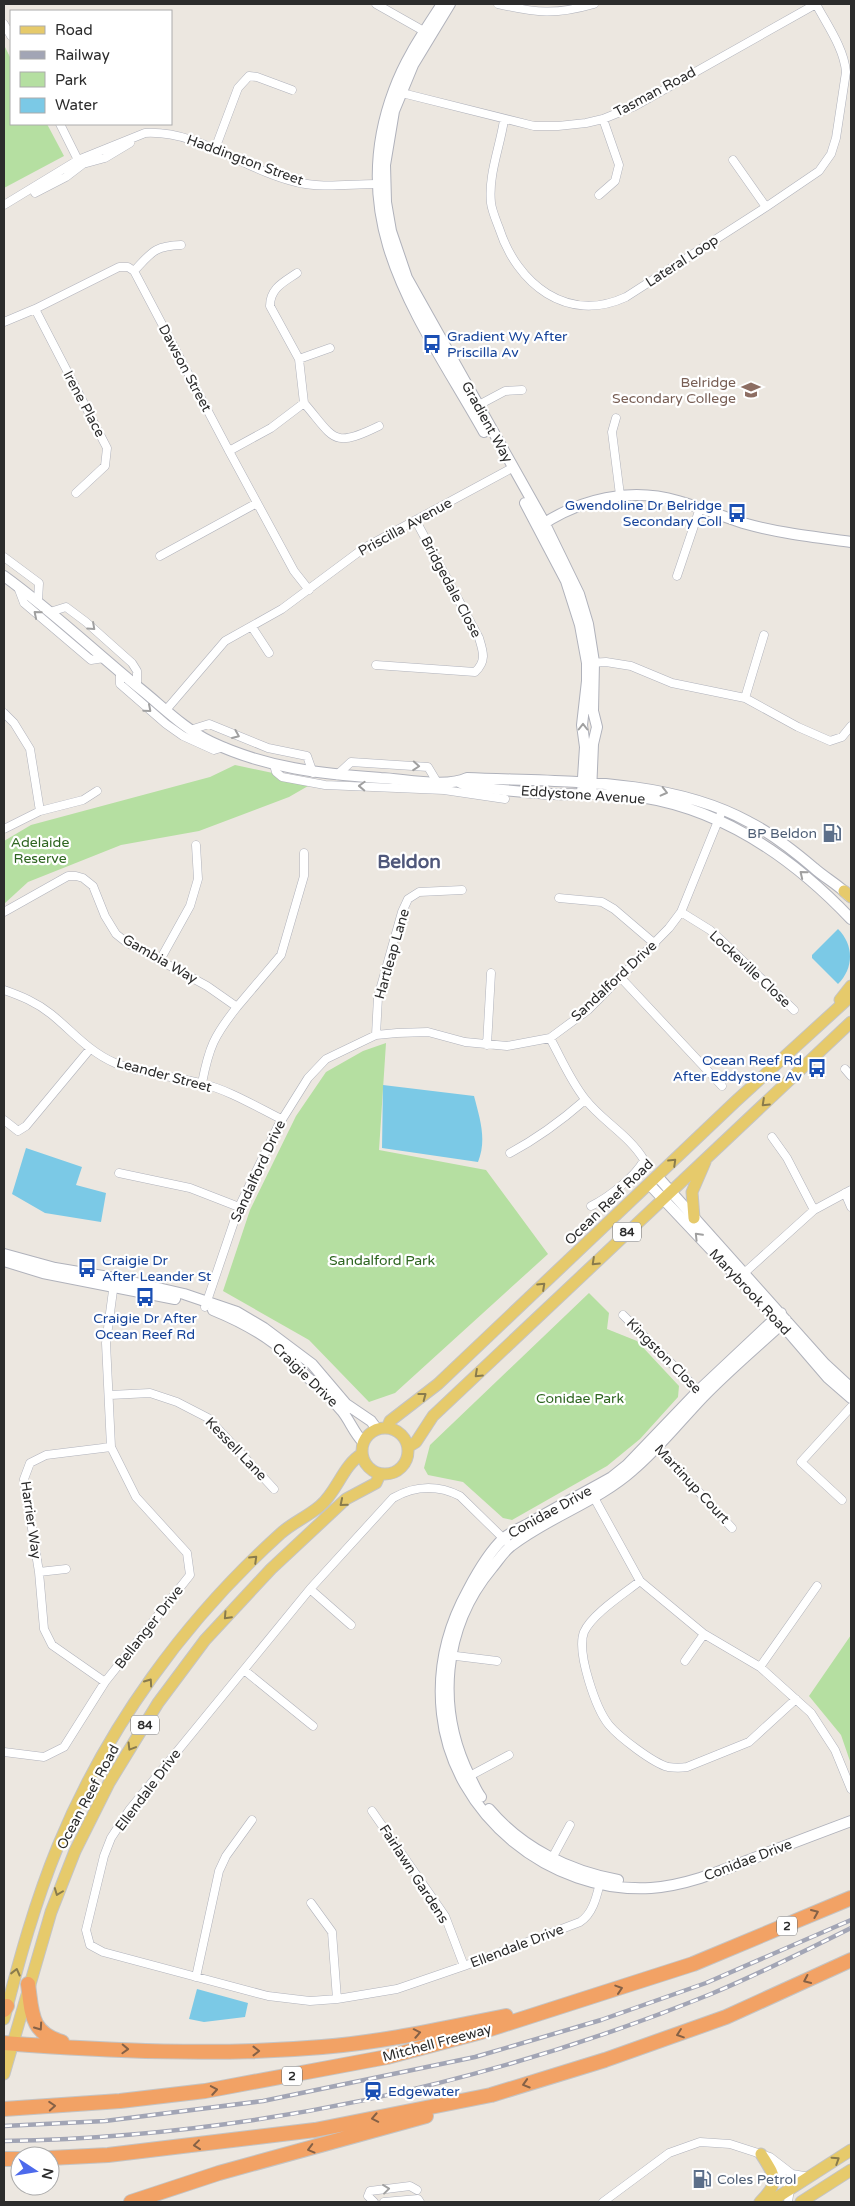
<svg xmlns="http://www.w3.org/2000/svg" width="855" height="2206" font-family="'Varela Round',sans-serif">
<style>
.green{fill:#b5dfa1}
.water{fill:#7bc9e6}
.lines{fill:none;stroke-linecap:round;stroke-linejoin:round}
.street-casing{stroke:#b0b2bb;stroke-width:9}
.secondary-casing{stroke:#b0b2bb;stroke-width:12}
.primary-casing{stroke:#c4c4c4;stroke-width:13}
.highway-casing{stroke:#c4c4c4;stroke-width:16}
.street{stroke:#fff;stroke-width:8}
.secondary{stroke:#fff;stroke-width:10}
.primary{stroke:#e6ca6b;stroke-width:11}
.highway{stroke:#f2a265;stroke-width:14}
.rail-casing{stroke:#a2a5b5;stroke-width:4.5}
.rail{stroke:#fff;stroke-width:2.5;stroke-dasharray:8;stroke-linecap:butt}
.oneway{stroke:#a0a0a0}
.oneway2{stroke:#897b4c}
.oneway3{stroke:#856146}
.labels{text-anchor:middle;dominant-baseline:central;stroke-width:4.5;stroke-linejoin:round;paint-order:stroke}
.shield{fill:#fff;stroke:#6b6b6b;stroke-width:1}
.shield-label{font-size:12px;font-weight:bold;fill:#2c2c2c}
.street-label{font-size:14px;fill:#2c2c2c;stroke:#fff}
.transit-label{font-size:14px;fill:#164399;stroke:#fff;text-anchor:start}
.education-label{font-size:14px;fill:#785e54;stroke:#fff;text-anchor:end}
.service-label{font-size:14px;fill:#4e5e75;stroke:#fff;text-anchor:end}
.park-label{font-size:14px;fill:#2e6520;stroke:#fff}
.district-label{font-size:19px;font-weight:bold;fill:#4f577a;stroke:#fff}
</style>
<rect width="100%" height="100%" fill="#ece7e0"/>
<path class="green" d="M4,45l7,14v65h36l17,32 -60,32z
M235,765l80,17 -26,15 -90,34 -78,14 -93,37 -24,22v-63l27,-16 179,-48z
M386,1043l-7,107 107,20 62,84 -153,139 -26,9 -60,-62 -86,-49 27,-81 46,-94 30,-44 37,-21z
M589,1293l20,20 -2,16 30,12 42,45 -1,11 -38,42 -33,27 -95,54 -9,-2 -40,-36 -35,-7 -4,-7 6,-23z
M851,1635v129l-10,-29 -32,-39z"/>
<path class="water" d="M838,929c16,16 16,39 0,55l-26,-26v-3z
M383,1085l91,11c6,23 13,44 4,66l-96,-14z
M26,1148l56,19 -6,18 30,8 -5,29 -56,-9 -33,-19z
M197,1989l51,14 -3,14 -41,5 -15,-3z"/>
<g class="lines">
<g class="street-casing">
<path id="street" d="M376,4l53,30
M498,4c38,9 58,11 96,0
M4,24l7,12
M398,92l136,34h24l28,-3 17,-4 32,-13 181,-102
M504,120c-4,27 -16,55 -13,83 1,8 5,17 8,25 18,56 68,96 127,69l140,-90 53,-36 12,-17 5,-16 10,-66c-2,-24 -19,-47 -30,-68
M60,124l18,36
M215,149l23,-61 11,-12 8,1 35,13
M733,160l33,47
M35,193l31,-16 17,-13 22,-6 25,-15
M599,195l16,-14 4,-16 -16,-46
M4,205l74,-45 67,-27c54,-3 99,37 151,49 28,7 58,1 87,2
M134,271c18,-19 20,-25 47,-26
M35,309l72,139 -2,18 -29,27
M4,322l31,-13 84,-42h9l6,4 95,180 65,120 15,19
M299,359l31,-11
M304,403c31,36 28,46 75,23
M475,407l30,-16 17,-1
M616,418l-4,14 8,63
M229,451l42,-23 33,-25 -5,-44 -29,-53c0,-18 14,-24 27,-33
M160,556l97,-53
M4,557l35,26 -1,18
M677,576l23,-68
M18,587l6,16 67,57 13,-2
M50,612l16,-5 20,15 46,41 5,8v15
M252,627l17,26
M589,663l17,-1 25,4 41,17 73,15 53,29 32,14 12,-4 9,-11
M376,665l99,7c12,-11 8,-21 4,-34l-63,-117
M120,673v11l46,40 17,12 31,14 10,-3
M745,698l19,-63
M166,710l59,-69 57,-32 82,-61 148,-80
M4,713l10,10 16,26 10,62 -36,18
M190,730l19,-6 59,24 39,8 6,17
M274,765l2,7 6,5 43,8 119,5 61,9
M337,775l14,-13 77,5 9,15
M40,811l43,-11 14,-9
M559,898l43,4 12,7 41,35
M4,912l64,-36h8l7,2 10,8 12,30 11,18 10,8 81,44 30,21c-23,29 -28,40 -35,76
M681,912l29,18 11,10 73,70
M160,960l30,-54 8,-27 -2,-34
M621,978l101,108
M4,990c17,6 32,12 47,24 21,17 38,38 64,49 27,11 57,13 85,20 29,7 55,23 81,36
M237,1007l44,-52 23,-79v-23
M376,1035l2,-38 24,-85 6,-13 11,-7 43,-2
M550,1038c11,20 20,42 35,61 17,22 44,36 59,61 -9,17 -36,38 -53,46
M487,1045l4,-72
M845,1069l6,7
M4,1120l14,11 8,-5 64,-77
M772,1137l15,21 27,52
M510,1153c28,-15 51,-32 75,-53
M119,1173l71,15 49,19
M845,1193l6,14
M742,1275l72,-65 37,-20
M205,1307l34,-100 39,-81 30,-48 18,-19 50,-24 21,-2 31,-1 37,10 42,4 43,-8 38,-28 81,-82 12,-16 41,-101
M623,1315l78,78
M110,1395l40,-2 27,9 31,16 66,71
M655,1444l77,84
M592,1494l48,87 64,53 56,33 51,46 24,37 16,39
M842,1500l-41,-38 50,-55
M506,1541l-46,-45c-22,-11 -44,-11 -67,2l-83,91 -180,220 -19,29 -7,18 -18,74 4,15 13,7 165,44 42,5 27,-2 60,-10 67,-23 116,-44c14,-9 17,-28 21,-43
M39,1572l27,-3
M640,1581c-15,12 -48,33 -56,51 -8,20 12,77 25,93 10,12 44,38 59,42 7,1 13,1 19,0l62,-25 47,-43
M310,1589l41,36
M448,1655l49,6
M685,1661l19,-27
M760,1667l57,-81
M244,1670l69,56
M105,1682l-53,-37 -8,-16 -5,-57 -15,-93 6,-16 16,-8 65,-8
M4,1752l40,5 20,-10 41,-65 85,-107 -3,-22 -51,-56 -25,-50 -5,-104 8,-60
M466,1778l43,-23
M372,1811l73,105 19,50
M550,1862l20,-37
M311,1903l21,29 5,67
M196,1977l23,-106 7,-15 26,-36
M774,2163l16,26 -2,13
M374,2202l-6,-6 2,-5 40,-5 7,4
M384,2202l34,-3 2,3
M603,2202l66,-49 31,-11 30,2 40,13 22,17 18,3"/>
</g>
<g class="secondary-casing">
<path id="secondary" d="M442,4c-18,28 -37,55 -48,86 -51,135 27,230 90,342
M450,4l-37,61 -19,46 -9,54 1,37 5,29 16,47 137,244 35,72 9,30 6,38 -1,49 4,16 -4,17 -2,49
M525,503l41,78 14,44 7,38v18l-5,44 3,22 -3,46
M540,526c40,-27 90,-39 138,-25 22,6 43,15 65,22 35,10 72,14 108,19
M4,576c47,34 89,74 134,111 24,19 46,42 73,55 55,26 110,32 170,36 23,1 66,10 86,0 92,4 200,-1 282,44 24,12 45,29 65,46 11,10 25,17 35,28
M459,782l8,4c29,3 58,7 87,8 29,1 58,-2 87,3 84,13 153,62 210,122
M657,1176l168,188 26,24
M649,1184l136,144 43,50 23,20
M4,1254l51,14 60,10 69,16 53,18 27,16 48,36 34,40 25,17 6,8
M4,1261l39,12 132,26
M213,1310c27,11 55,26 76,46 6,6 11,14 17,20 13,11 25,22 36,35 8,10 12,22 21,31
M781,1313l-83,78 -71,74 -15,12c-28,16 -56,30 -84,47 -8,4 -18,8 -25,15 -14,13 -26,34 -35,51 -21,38 -31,80 -26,124 11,101 108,180 209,174 37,-3 70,-17 103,-30 33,-13 65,-25 97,-37
M481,1797c-5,-6 -7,-13 -11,-20 -34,-68 -28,-149 22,-209 6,-7 12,-17 19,-22 39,-30 86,-44 122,-76 26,-22 47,-49 70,-73 26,-27 56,-52 83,-77
M489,1809c33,39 80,62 129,71"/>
</g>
<g class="primary-casing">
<path id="primary" d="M844,891l7,6
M840,1000l11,-14
M694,1218l-2,-26 13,-30
M362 1451a23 23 0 1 1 46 0a23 23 0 1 1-46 0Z
M387,1428l3,-7 48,-37 298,-283 115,-105
M408,1447l8,-5 17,-26 418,-394
M4,2019c15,-59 31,-117 54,-173 49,-119 127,-226 222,-312 12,-11 27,-17 40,-28 17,-14 23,-41 42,-52
M4,2074l47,-162 24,-61 34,-68 49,-80 47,-63 66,-71 75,-70 30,-16 4,-9
M760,2202c21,-21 15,-25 1,-48
M770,2202l81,-52
M801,2202l50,-32"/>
</g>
<g class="highway-casing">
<path id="highway" d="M28,1984c4,28 2,49 34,58
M4,2010l3,-4
M4,2043c105,8 213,13 318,4 62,-5 123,-19 184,-31
M4,2109l116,-8 85,-10 182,-34 94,-25 212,-68 158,-66
M50,2158l58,-3 207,-25 176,-35 114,-35 121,-43 125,-57
M4,2159h16
M131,2202l88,-29 207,-57"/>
</g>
<use href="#street" class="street"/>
<use href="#secondary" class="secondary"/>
<use href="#primary" class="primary"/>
<use href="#highway" class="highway"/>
<g class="rail-casing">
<path id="rail" d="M4,2126l101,-5 158,-20 212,-44 126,-37 105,-37 145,-63
M4,2141c242,-4 483,-56 707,-147 48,-20 94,-43 140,-66"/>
</g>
<use href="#rail" class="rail"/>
</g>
<defs><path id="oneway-chevron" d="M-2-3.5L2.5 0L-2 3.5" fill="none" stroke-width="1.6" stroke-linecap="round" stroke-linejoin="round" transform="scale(1.25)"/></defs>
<g class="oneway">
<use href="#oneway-chevron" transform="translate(37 614) rotate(-140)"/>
<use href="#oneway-chevron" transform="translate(92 627) rotate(42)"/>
<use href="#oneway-chevron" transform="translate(148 709) rotate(41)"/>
<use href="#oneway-chevron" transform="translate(583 727) rotate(-90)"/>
<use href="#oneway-chevron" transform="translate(236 735) rotate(23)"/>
<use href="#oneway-chevron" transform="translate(416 766) rotate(4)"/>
<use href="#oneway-chevron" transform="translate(362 786) rotate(-178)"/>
<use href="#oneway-chevron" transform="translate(664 792) rotate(14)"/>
<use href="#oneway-chevron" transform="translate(803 874) rotate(-141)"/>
<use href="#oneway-chevron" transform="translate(698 1236) rotate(-134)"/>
<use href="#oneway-chevron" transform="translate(386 2189) rotate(-7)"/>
</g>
<g class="oneway2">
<use href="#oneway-chevron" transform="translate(765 1103) rotate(137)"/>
<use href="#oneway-chevron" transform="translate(673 1162) rotate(-44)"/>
<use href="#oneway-chevron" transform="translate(595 1262) rotate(137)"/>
<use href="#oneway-chevron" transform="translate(542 1286) rotate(-43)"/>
<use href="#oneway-chevron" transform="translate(478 1374) rotate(137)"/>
<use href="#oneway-chevron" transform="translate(423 1396) rotate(-37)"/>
<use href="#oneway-chevron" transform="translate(343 1503) rotate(140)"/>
<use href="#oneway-chevron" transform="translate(254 1559) rotate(-44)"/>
<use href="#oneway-chevron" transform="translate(227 1616) rotate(133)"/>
<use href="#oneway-chevron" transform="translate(149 1682) rotate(-55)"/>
<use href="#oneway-chevron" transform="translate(131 1747) rotate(121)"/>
<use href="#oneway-chevron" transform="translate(58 1892) rotate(111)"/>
<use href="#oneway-chevron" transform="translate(16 1972) rotate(-76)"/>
<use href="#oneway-chevron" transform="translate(836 2160) rotate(-33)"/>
</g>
<g class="oneway3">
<use href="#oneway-chevron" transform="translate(815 1913) rotate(-23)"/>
<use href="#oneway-chevron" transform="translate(807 1980) rotate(155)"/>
<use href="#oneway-chevron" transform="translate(619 1989) rotate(-18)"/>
<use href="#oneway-chevron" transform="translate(39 2027) rotate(55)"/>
<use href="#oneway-chevron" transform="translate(417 2033) rotate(-11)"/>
<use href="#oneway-chevron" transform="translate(680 2034) rotate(161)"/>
<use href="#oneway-chevron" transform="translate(125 2049) rotate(2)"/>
<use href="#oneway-chevron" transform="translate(256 2051)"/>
<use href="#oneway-chevron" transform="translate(526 2084) rotate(163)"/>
<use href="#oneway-chevron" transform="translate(214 2090) rotate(-10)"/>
<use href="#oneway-chevron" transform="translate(52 2106) rotate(-4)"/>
<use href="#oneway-chevron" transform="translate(375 2118) rotate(169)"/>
<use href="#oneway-chevron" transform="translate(197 2145) rotate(173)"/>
<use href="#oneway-chevron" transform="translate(311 2149) rotate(165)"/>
</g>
<defs>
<g id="bus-bare" transform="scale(1.5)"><path d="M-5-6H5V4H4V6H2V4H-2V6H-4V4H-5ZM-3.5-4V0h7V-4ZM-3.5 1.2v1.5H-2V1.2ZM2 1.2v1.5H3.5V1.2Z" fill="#1a4fb4" stroke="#fff" stroke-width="2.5" paint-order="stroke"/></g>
<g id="school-bare" transform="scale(1.5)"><path d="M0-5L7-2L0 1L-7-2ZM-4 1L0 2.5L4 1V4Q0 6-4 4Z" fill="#8d6e63" stroke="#fff" stroke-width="2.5" paint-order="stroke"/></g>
<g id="fuel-bare" transform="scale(1.5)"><path d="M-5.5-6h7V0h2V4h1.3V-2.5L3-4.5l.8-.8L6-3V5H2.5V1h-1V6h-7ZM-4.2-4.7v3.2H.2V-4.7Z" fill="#5c6f8a" stroke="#fff" stroke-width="2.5" paint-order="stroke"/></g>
<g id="station-bare" transform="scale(1.5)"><path d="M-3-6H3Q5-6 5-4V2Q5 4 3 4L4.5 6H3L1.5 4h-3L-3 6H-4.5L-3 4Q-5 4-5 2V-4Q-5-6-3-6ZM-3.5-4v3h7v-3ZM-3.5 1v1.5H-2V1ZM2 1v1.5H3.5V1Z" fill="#1a4fb4" stroke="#fff" stroke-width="2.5" paint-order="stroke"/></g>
</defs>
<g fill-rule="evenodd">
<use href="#bus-bare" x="432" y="344"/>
<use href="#school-bare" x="751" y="390"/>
<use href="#bus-bare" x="737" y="513"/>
<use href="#fuel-bare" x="832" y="833"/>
<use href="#bus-bare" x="817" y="1068"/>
<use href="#bus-bare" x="87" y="1268"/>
<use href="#bus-bare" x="145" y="1297"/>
<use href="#station-bare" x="373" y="2091"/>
<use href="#fuel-bare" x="702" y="2179"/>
</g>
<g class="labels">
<g class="shield">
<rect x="613" y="1222.5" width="28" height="19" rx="4"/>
<rect x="131" y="1715.5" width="28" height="19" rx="4"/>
<rect x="777" y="1916.5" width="20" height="19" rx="4"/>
<rect x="282" y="2066.5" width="20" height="19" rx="4"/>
</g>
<g class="shield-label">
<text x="627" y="1232">84</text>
<text x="145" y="1725">84</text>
<text x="787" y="1926">2</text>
<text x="292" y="2076">2</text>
</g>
<g class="street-label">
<text transform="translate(655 92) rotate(-28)">Tasman Road</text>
<text transform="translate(245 160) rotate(20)">Haddington Street</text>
<text transform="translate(682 261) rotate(-33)">Lateral Loop</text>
<text transform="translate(185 368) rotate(62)">Dawson Street</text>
<text transform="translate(84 404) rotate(62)">Irene Place</text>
<text transform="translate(487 422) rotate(61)">Gradient Way</text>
<text transform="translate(405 527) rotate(-29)">Priscilla Avenue</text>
<text transform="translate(451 587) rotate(62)">Bridgedale Close</text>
<text transform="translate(583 795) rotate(4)">Eddystone Avenue</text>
<text transform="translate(392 954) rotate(-74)">Hartleap Lane</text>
<text transform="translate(160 959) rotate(30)">Gambia Way</text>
<text transform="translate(750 969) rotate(43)">Lockeville Close</text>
<text transform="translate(614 981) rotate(-43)">Sandalford Drive</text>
<text transform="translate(164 1075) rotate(15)">Leander Street</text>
<text transform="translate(258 1171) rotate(-65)">Sandalford Drive</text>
<text transform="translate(609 1202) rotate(-44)">Ocean Reef Road</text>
<text transform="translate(750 1292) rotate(47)">Marybrook Road</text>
<text transform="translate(664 1356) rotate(45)">Kingston Close</text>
<text transform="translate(305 1375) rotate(44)">Craigie Drive</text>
<text transform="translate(236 1449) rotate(46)">Kessell Lane</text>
<text transform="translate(692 1484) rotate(47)">Martinup Court</text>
<text transform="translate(550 1512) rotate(-29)">Conidae Drive</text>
<text transform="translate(31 1520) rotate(82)">Harrier Way</text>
<text transform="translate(149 1627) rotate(-52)">Bellanger Drive</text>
<text transform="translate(148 1790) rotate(-53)">Ellendale Drive</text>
<text transform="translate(88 1797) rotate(-62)">Ocean Reef Road</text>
<text transform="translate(748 1860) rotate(-21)">Conidae Drive</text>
<text transform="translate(414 1874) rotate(57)">Fairlawn Gardens</text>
<text transform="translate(517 1946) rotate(-21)">Ellendale Drive</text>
<text transform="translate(437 2043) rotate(-15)">Mitchell Freeway</text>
</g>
<g class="transit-label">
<text x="447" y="336">Gradient Wy After<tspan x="447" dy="16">Priscilla Av</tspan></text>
<text x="722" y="505" text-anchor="end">Gwendoline Dr Belridge<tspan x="722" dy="16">Secondary Coll</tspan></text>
<text x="802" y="1060" text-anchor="end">Ocean Reef Rd<tspan x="802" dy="16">After Eddystone Av</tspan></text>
<text x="102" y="1260">Craigie Dr<tspan x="102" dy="16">After Leander St</tspan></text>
<text x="145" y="1318" text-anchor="middle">Craigie Dr After<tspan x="145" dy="16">Ocean Reef Rd</tspan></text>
<text x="388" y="2091">Edgewater</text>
</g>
<g class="education-label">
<text x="736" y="382">Belridge<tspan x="736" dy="16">Secondary College</tspan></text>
</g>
<g class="service-label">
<text x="817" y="833">BP Beldon</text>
<text x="717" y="2179" text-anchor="start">Coles Petrol</text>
</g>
<g class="park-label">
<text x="40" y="842">Adelaide<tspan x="40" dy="16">Reserve</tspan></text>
<text x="382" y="1260">Sandalford Park</text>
<text x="580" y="1398">Conidae Park</text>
</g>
<g class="district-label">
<text x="409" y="862">Beldon</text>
</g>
</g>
<rect width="855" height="2206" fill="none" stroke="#2c2c2c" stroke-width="10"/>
<rect x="10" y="10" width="162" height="115" fill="#ffffff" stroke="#ababab"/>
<rect x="20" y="26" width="25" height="8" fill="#e6ca6b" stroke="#ababab"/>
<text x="55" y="35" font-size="15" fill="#2c2c2c">Road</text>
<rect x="20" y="51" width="25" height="8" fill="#a2a5b5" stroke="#ababab"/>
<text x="55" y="60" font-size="15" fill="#2c2c2c">Railway</text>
<rect x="20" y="72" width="25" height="15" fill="#b5dfa1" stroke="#ababab"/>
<text x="55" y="85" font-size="15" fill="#2c2c2c">Park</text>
<rect x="20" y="98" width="25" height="15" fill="#7bc9e6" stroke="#ababab"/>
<text x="55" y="110" font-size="15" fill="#2c2c2c">Water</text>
<g transform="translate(35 2171) rotate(102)"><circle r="24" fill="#ffffff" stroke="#ababab"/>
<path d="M0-4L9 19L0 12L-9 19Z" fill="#4d6aec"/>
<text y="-8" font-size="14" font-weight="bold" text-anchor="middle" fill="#2c2c2c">N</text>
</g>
</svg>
